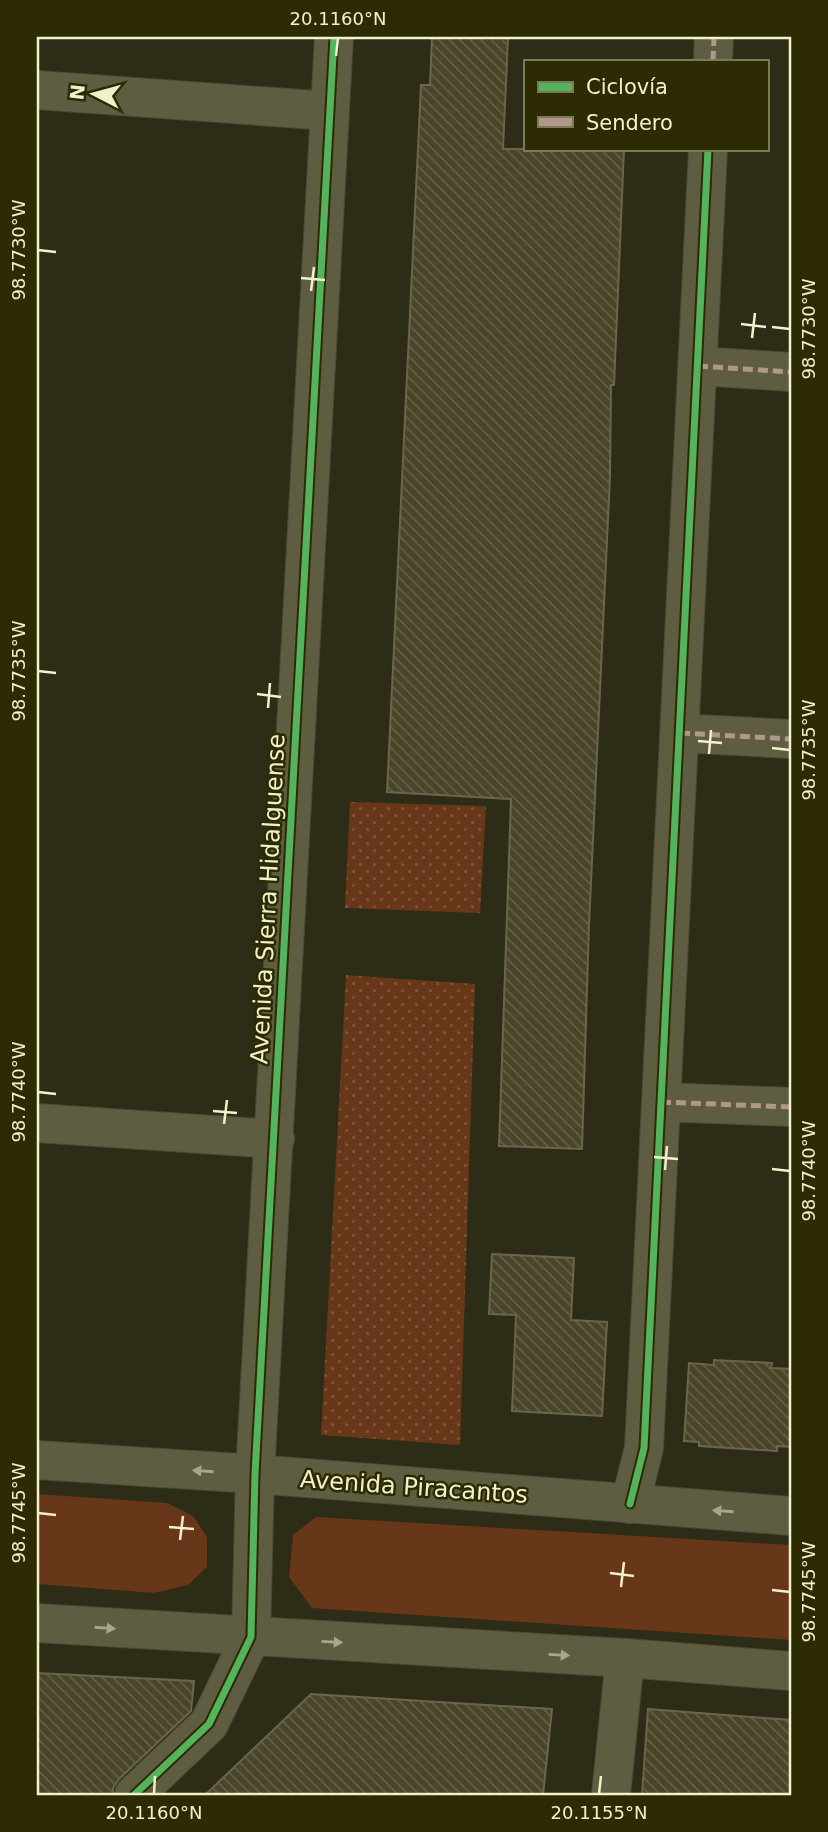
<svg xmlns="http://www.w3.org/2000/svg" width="828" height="1832" viewBox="0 0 828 1832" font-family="'DejaVu Sans',sans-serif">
  <defs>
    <pattern id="grass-dots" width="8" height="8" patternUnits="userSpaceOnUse" patternTransform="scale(1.75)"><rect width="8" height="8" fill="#683618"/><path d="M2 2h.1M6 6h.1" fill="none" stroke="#7e5438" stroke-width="1.8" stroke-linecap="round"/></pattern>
    <pattern id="building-back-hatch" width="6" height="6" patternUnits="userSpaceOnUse" patternTransform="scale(1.75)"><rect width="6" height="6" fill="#4a4429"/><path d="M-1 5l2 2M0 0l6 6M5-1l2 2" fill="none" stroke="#655f47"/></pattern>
  </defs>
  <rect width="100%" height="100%" fill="#2d2c16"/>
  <path fill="url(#grass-dots)" d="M350,802L486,806L480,913L345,908Z
    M346,975L475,984L460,1445L321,1435Z"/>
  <path fill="#683618" d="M37,1494L167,1503L193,1516L207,1537V1567L188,1585L154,1593L37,1584Z
    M316,1517L791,1545V1640L312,1608L289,1577L293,1535Z"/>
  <path fill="url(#building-back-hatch)" stroke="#6b654e" stroke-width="2" d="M432,37H508L503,149H624L614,385H611L610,476L589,925L582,1149L499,1146L511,799L387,792L421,85H430Z
    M492,1254L574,1258L571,1320L607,1322L602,1416L512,1411L516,1315L489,1314Z
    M714,1360L772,1363L771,1368L791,1369V1447L777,1446V1451L699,1446V1442L684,1441L689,1363L714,1365Z
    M37,1673L194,1681L191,1711L119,1779L113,1788V1795H37Z
    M311,1694L552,1709L543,1795H205Z
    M648,1709L791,1720V1795H642Z"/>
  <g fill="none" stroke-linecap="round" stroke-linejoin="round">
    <defs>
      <path id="minor" d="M713,61L714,37
        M37,90L329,111
        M698,366L791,372
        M680,733L791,739
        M661,1102L791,1107
        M37,1123L275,1139
        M630,1504L644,1448L708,149
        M134,1795L209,1724L251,1637L255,1474L334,37
        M611,1795L625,1658"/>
      <path id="tertiary" d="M37,1460L255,1474L791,1516
        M37,1623L625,1658L791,1671"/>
    </defs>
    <use href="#minor" stroke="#4a4936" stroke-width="40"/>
    <use href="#tertiary" stroke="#4a4936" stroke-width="40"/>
    <use href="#minor" stroke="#5e5d42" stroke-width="38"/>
    <use href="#tertiary" stroke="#5e5d42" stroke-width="38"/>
    <path stroke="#b2968c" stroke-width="5" stroke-dasharray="10 5" stroke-linecap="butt" d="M713,61L714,37
      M698,366L791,372
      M680,733L791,739
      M661,1102L791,1107"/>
    <defs>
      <path id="cycleway" d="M630,1504L644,1448L708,149
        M134,1795L209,1724L251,1637L255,1474L334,37"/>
    </defs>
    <use href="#cycleway" stroke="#2c2b03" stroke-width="11"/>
    <use href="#cycleway" stroke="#56b35d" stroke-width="7"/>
  </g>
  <defs><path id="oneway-solid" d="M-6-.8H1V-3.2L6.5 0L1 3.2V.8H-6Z" transform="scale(1.75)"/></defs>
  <g fill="#a8a787">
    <use href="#oneway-solid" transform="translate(203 1471) rotate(-176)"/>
    <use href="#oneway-solid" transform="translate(723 1511) rotate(-176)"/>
    <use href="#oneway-solid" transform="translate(105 1628) rotate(4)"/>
    <use href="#oneway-solid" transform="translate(332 1642) rotate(3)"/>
    <use href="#oneway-solid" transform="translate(559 1655) rotate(3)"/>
  </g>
  <path fill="none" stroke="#f1f1cc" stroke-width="2.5" d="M336,56L338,38M38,250L56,252M301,278L325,280M311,291L314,267M741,324L766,327M772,327L790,329M752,338L755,313M38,671L56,673M257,694L281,697M268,708L270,683M698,741L722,743M772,748L790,750M709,754L711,730M38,1092L56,1094M213,1111L237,1113M224,1124L227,1100M654,1157L678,1159M772,1169L790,1171M665,1170L667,1146M38,1513L56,1515M169,1527L194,1529M180,1540L183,1516M610,1573L634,1576M621,1587L624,1562M772,1590L790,1592M154,1794L155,1776M599,1794L601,1776"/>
  <g text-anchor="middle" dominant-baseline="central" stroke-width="5" stroke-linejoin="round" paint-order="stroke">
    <g font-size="24" fill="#f1f1cc" stroke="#2c2b03">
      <text transform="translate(268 899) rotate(-87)">Avenida Sierra Hidalguense</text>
      <text transform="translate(414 1487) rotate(4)">Avenida Piracantos</text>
    </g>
  </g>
  <rect width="828" height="1832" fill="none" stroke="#2c2b03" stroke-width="77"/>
  <rect x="524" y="60" width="245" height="91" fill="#2c2b03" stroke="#7b7a53" stroke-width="2"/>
  <rect x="538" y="82" width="35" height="10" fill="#56b35d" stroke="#7b7a53" stroke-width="2"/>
  <text x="586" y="94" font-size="21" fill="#f1f1cc">Ciclovía</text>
  <rect x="538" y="117" width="35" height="10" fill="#b2968c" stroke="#7b7a53" stroke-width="2"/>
  <text x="586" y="130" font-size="21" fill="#f1f1cc">Sendero</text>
  <g transform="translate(94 94) rotate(276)" stroke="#2c2b03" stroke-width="5" paint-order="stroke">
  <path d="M0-5L12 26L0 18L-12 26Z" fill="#f1f1cc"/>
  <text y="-10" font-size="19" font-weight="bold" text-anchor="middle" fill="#f1f1cc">N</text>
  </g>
  <rect x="38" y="38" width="752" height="1756" fill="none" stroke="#f1f1cc" stroke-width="2.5"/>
  <g font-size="18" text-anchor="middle" fill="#f1f1cc">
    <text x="338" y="25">20.1160°N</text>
    <text transform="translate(19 250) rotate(-90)" y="6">98.7730°W</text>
    <text transform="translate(809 329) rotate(-90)" y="6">98.7730°W</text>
    <text transform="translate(19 671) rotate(-90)" y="6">98.7735°W</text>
    <text transform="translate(809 750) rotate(-90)" y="6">98.7735°W</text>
    <text transform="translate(19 1092) rotate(-90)" y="6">98.7740°W</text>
    <text transform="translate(809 1171) rotate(-90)" y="6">98.7740°W</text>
    <text transform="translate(19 1513) rotate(-90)" y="6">98.7745°W</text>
    <text transform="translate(809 1592) rotate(-90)" y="6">98.7745°W</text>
    <text x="154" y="1819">20.1160°N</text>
    <text x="599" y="1819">20.1155°N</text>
  </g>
</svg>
